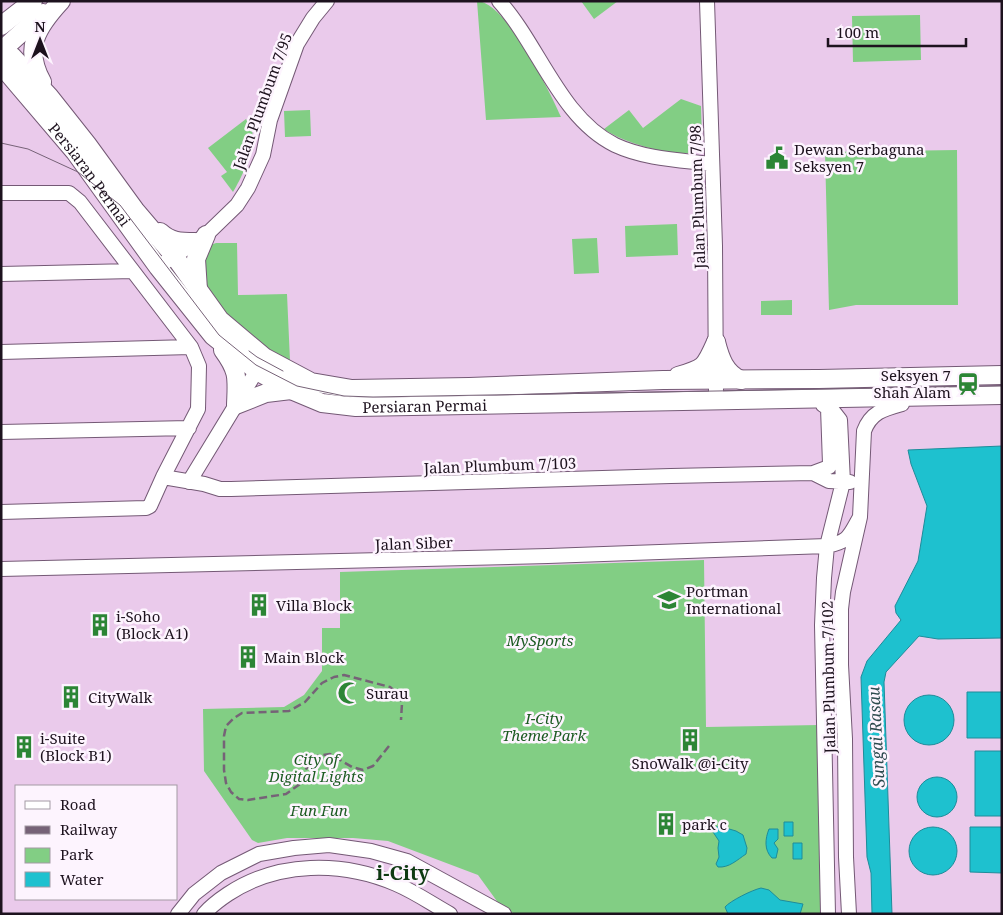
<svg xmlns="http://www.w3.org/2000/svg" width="1003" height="915" viewBox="0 0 1003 915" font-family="'Noto Serif',serif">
  <rect width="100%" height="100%" fill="#eacaeb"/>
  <path fill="#82ce84" d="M477,1C506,1 550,92 561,117L486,120Z
    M581,1H618L594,19Z
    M920,15L921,60L853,62L852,16Z
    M681,99L701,106L702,139L700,148C697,150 695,152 693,152C674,158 619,141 604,129L629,110L643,128Z
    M310,110L311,136L285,137L284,111Z
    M246,119C248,122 251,126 252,130C256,148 242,177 233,192L221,176L227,172L208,148Z
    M957,150L958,305H856L829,310L825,152Z
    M677,224L678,255L626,257L625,226Z
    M597,238L599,273L574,274L572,239Z
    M216,243H237L238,295L287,294L290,361L260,345L216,306L200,278L208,246Z
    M792,300V315H761V301Z
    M704,560L706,727L819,725L821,914H515L505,909L499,904L478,875L388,841L353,838H287L258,843L252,840L204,771L203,709L284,707L304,695L322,671V628H340V572Z"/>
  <path fill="#1ec1cf" stroke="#1e8c9a" d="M1002,446V638L938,639L919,636L886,672L884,682L892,914H872L871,873L867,857L861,677L867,661L901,620L896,613L895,606L918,561L927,506L911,464L908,450Z
    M967,692H1002V738H967Z
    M904 720a25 25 0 1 1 50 0a25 25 0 1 1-50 0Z
    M975,751H1002V816H975Z
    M917 797a20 20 0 1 1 40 0a20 20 0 1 1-40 0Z
    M784,822H793V836H784Z
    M719,826L736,831L743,835L747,848L746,854C737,860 729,868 718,867L716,864L719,857L718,848L719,841L713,832L715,828Z
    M909 851a24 24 0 1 1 48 0a24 24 0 1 1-48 0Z
    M970,827H1002V873L970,872Z
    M769,829H778V839L774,843L778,849L776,858H772C764,850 765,839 769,829Z
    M793,843H802V859H793Z
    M761,888L769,890L780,900L803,904L800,914H728L725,907C730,901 752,890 761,888Z"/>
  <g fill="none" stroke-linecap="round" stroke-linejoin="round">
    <defs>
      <path id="minor" d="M499,1C539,45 560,118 615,145C645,159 680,160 712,164
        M707,1L715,246L716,393
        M1,193H69L80,202L191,347L199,366L198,409L163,477L150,506L146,508L1,512
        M158,267L206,235L237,205L248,188L263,155L270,120L297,44L313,18L327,1
        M1,274L133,271
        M1,352L191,347
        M823,405L833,411L840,420L843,482L827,546L824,578L822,625L828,914
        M1,432L189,428
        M813,473L829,481L850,482
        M163,477L204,484L220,489H231L671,476L813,473L829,467L830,464L828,408
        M189,482L262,362
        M1,569L548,556L827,546C850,541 849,536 860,517
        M178,914L194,894L221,873L259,854L294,848L329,845L371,851L407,861L504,914
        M204,914C211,906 219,900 228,894C278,861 342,861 396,884C415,892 432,904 450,914
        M849,914L846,857L845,739L841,665V609L843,592L860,517L864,431C871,412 884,409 902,404"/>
      <g id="major">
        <path d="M1,26L33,1"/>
        <path d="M1,51L43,13"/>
        <path d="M1,54L12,56L49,96L87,144L135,210L175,257L220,320L264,357L311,382L352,389L469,387L663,380L819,379L1002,375"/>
        <path id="s1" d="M1,65L75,152L158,267L213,336L257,371L291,390L322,403L356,407L1002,395"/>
        <path d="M42,82C23,48 37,27 61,1"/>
        <path d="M160,232C171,242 180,242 195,242"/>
        <path d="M198,290L196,259L206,235"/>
        <path d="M716,342C720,358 725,373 741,380"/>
        <path d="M223,350C239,372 237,378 236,405L266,393L291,390"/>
        <path d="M678,376C705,368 705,367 716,342"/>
      </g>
    </defs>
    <use href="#minor" stroke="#745975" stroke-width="16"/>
    <use href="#major" stroke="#745975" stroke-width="20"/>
    <use href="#minor" stroke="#fff" stroke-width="14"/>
    <use href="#major" stroke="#fff" stroke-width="18"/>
    <path stroke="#766277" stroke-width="1" d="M1,143L28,149L78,172L120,205L219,335L256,365L297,386L344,396L373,397L1002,386
      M249,351L257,357L283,371"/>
    <path stroke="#766277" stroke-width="2.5" stroke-dasharray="8 4" stroke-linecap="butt" d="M389,746L373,766L363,770L352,767L330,754L317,756L306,769L300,784L286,794L248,800L239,799L231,792L226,783L224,770V736L226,726L234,718L242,713L289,711L305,702L322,683L334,677L344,675L390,687L398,694L402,703L401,720"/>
  </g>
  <defs>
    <symbol id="civic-bare" viewBox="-9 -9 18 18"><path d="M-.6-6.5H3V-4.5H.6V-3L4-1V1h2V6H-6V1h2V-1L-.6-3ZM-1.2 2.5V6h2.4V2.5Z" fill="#2c8535" stroke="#fdf4fe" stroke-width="2.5" paint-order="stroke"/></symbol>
    <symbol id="station-bare" viewBox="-9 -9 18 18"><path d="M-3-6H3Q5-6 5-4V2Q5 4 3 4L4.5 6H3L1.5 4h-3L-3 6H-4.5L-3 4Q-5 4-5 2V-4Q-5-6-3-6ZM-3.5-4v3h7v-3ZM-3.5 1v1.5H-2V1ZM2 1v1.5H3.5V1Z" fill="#2c8535" stroke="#fdf4fe" stroke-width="2.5" paint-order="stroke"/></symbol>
    <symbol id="school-bare" viewBox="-9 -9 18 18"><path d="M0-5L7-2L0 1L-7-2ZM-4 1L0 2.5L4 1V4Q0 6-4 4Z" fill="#2c8535" stroke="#fdf4fe" stroke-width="2.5" paint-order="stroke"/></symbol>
    <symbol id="building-bare" viewBox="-9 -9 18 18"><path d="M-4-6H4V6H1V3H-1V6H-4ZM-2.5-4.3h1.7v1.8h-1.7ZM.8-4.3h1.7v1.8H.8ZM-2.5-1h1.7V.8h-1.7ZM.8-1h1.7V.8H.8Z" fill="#2c8535" stroke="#fdf4fe" stroke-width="2.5" paint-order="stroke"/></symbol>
    <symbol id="mosque-bare" viewBox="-9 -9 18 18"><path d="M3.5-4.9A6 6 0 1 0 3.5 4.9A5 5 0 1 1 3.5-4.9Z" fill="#2c8535" stroke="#fdf4fe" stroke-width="2.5" paint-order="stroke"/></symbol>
  </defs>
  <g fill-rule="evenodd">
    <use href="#civic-bare" x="761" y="142" width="32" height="32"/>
    <use href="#station-bare" x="952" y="368" width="32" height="32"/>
    <use href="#school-bare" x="653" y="584" width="32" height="32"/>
    <use href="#building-bare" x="243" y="589" width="32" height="32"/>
    <use href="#building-bare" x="84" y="609" width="32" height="32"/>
    <use href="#building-bare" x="232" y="641" width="32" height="32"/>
    <use href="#mosque-bare" x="333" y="677" width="32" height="32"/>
    <use href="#building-bare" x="55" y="681" width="32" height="32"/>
    <use href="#building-bare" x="674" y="724" width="32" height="32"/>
    <use href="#building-bare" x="8" y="731" width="32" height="32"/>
    <use href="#building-bare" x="650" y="808" width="32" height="32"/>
  </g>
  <g text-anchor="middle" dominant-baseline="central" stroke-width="5" stroke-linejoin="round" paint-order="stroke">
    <g font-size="15" fill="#1d121e" stroke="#fdf4fe">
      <text transform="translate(262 101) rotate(-70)">Jalan Plumbum 7/95</text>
      <text stroke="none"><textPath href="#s1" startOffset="141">Persiaran Permai</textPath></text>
      <text transform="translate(697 197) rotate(-92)">Jalan Plumbum 7/98</text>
      <text stroke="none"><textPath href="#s1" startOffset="576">Persiaran Permai</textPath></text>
      <text transform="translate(500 465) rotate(-2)">Jalan Plumbum 7/103</text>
      <text transform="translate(414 543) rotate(-2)">Jalan Siber</text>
      <text transform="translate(828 677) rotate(-91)">Jalan Plumbum 7/102</text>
    </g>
    <g font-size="15" fill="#1d121e" stroke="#fdf4fe" text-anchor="start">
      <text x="794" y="149">Dewan Serbaguna<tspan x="794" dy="17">Seksyen 7</tspan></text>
      <text x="951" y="375" text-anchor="end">Seksyen 7<tspan x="951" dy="17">Shah Alam</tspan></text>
      <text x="686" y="591">Portman<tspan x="686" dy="17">International</tspan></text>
      <text x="276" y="605">Villa Block</text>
      <text x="116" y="616">i-Soho<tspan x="116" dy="17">(Block A1)</tspan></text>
      <text x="264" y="657">Main Block</text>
      <text x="366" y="693">Surau</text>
      <text x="88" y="697">CityWalk</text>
      <text x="40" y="738">i-Suite<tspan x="40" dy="17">(Block B1)</tspan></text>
      <text x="690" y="763" text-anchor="middle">SnoWalk @i-City</text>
      <text x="682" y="824">park c</text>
    </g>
    <g font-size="15" font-style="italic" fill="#1c5b22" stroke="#fdf4fe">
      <text x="540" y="640">MySports</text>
      <text x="544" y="718">I-City<tspan x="544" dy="17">Theme Park</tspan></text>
      <text x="316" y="759">City of<tspan x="316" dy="17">Digital Lights</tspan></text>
      <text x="319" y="810">Fun Fun</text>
    </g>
    <g font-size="16" font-style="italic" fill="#2c4a4e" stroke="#fdf4fe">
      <text transform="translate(876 737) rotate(-93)">Sungai Rasau</text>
    </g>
    <g font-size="20" font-weight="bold" fill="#0e3912" stroke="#fdf4fe">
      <text x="403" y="872">i-City</text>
    </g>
  </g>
  <rect width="1003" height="915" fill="none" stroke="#1d121e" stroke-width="5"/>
  <rect x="15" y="785" width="162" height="115" fill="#fdf4fe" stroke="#a39aa4"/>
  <rect x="25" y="801" width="25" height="8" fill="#ffffff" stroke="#a39aa4"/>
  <text x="60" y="810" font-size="15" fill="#1d121e">Road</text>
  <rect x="25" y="826" width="25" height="8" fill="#766277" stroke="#a39aa4"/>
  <text x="60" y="835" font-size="15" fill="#1d121e">Railway</text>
  <rect x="25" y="848" width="25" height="15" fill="#82ce84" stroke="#a39aa4"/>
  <text x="60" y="860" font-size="15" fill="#1d121e">Park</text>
  <rect x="25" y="872" width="25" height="15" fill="#1ec1cf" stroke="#a39aa4"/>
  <text x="60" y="885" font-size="15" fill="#1d121e">Water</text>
  <g transform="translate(40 40)" stroke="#fdf4fe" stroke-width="4" paint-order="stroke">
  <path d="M0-4L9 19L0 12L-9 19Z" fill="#1d121e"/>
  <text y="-8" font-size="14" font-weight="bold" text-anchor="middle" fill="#1d121e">N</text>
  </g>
  <path d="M828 38v8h138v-8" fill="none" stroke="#1d121e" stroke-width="2.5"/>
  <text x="836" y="38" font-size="15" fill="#1d121e" stroke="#fdf4fe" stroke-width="4" paint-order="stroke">100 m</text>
</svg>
